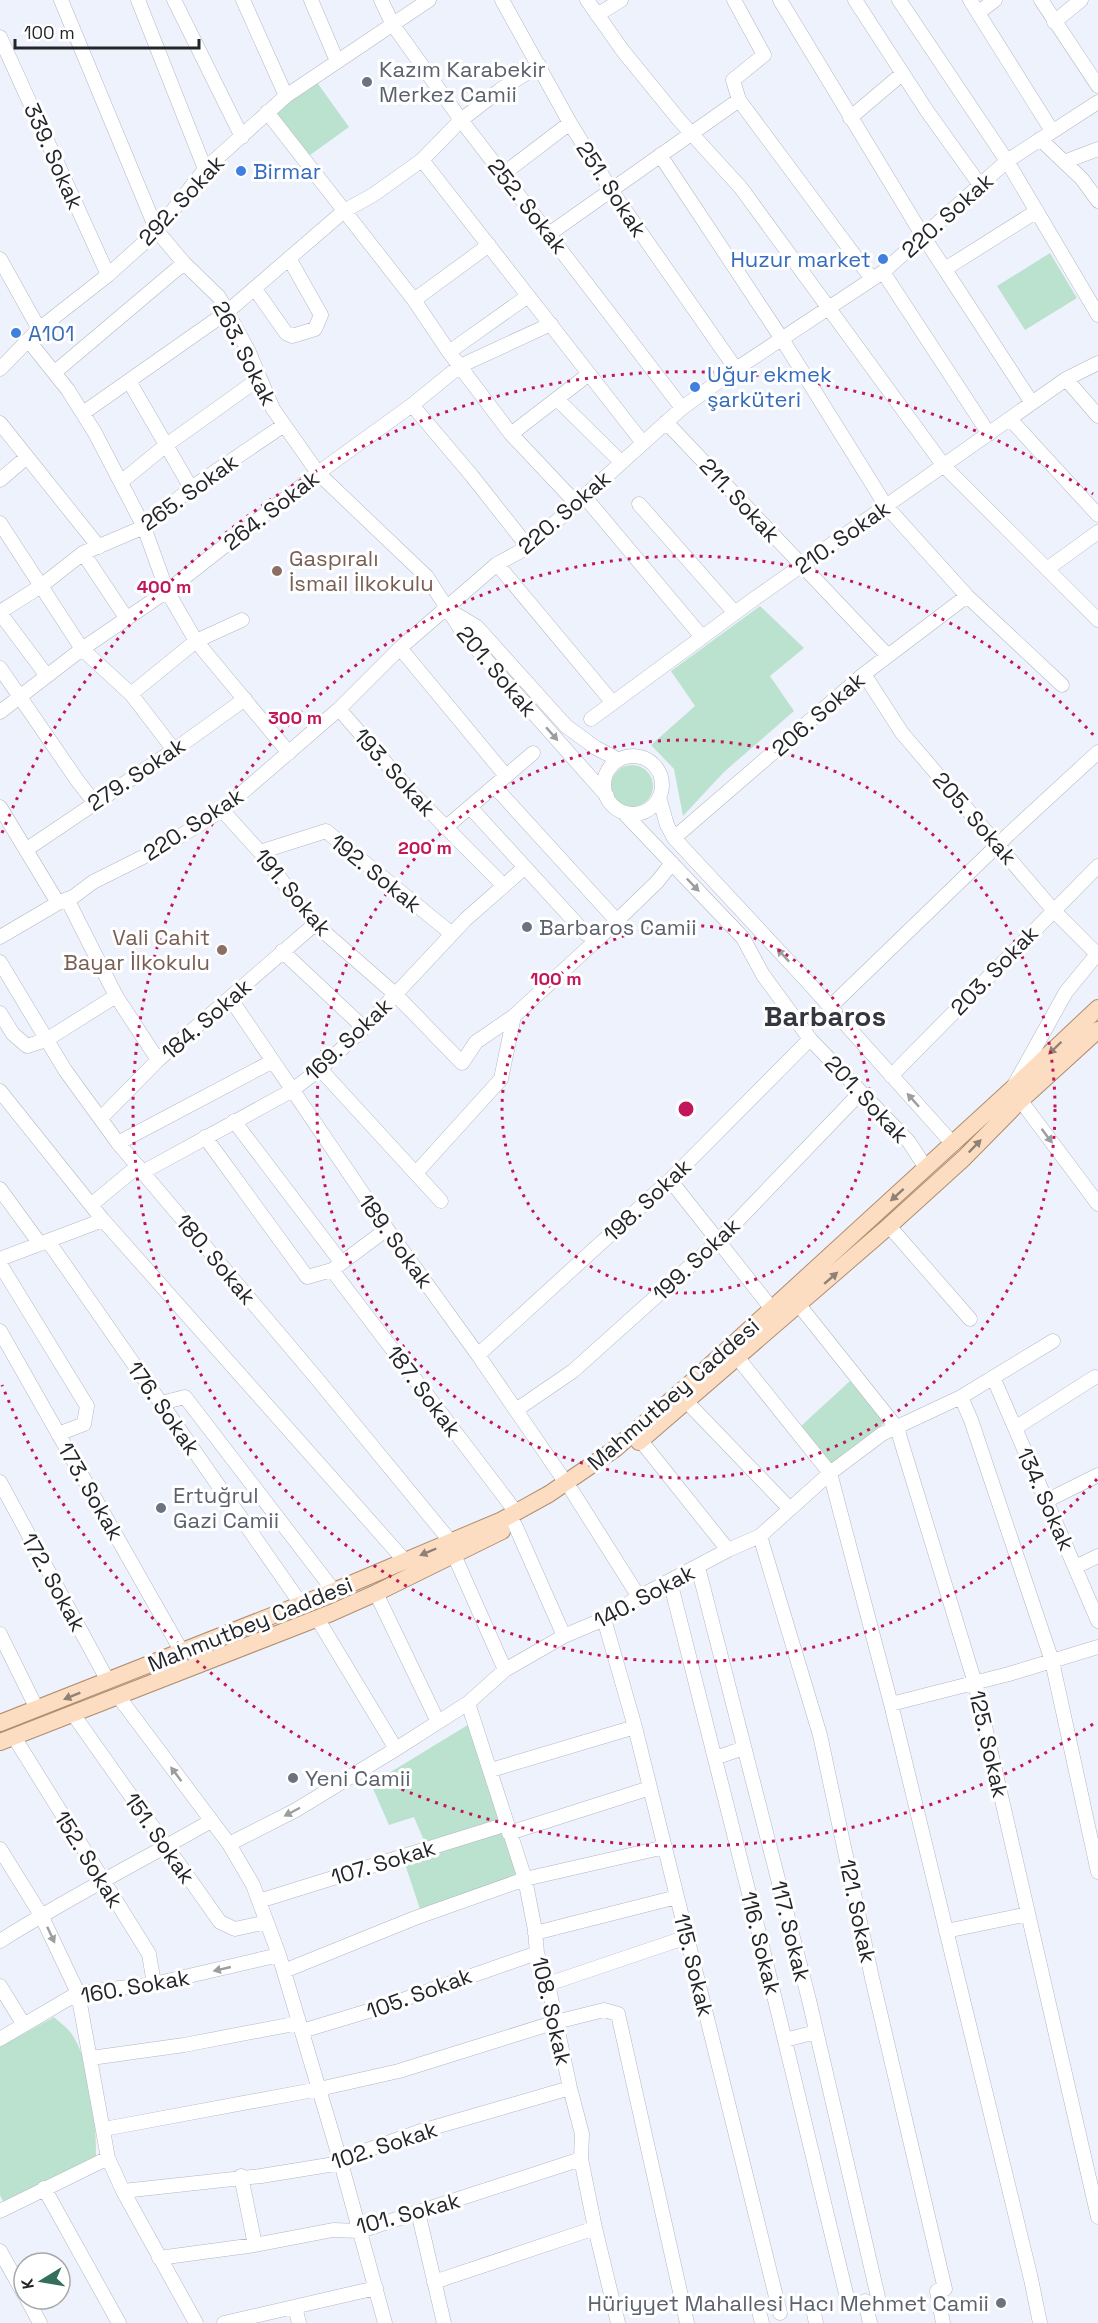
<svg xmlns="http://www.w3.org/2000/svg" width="1098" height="2323" viewBox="0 0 1098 2323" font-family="'Space Grotesk',sans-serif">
  <rect width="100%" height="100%" fill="#eef2fd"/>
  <path fill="#bbe2ce" d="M316,81L349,127L306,158L273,112Z
    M1050,253L1077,298L1025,330L997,286Z
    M760,606L804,648L770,676L794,711L724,772L683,816L674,769L651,745L695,706L671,671Z
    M611 786a21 21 0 1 1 42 0a21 21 0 1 1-42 0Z
    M850,1381L884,1423L833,1466L801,1426Z
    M471,1723L501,1819L425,1843L414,1817L389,1825L371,1784Z
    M502,1829L520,1876L421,1912L404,1861Z
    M54,2017C59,2022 67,2027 71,2033C93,2065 96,2121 96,2159L4,2203L0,2195V2047Z"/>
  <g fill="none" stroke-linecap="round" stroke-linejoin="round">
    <defs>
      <path id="minor" d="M61,0L157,231L184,263L219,297L248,350L273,409L318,473L427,577L465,636L607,796
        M138,0L205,169
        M174,0L242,137
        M243,0L286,96
        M311,0L337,61
        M381,0L393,25L461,120L682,408
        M502,0L570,123L611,190L736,369
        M587,0L623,51L680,121L741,188L944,466L1098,620
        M734,0L764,55L733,80L739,100L872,279
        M780,0L923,236L1032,403
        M855,0L927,111L980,185
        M899,0L1007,161L1098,315
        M970,0L1052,131
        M1041,0L1098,86
        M978,13L995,0
        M597,15L621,0
        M1054,22L1081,0
        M0,37L108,275
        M267,112L414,300L449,352L511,434L576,503
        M850,118L902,74
        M1040,139L1082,179L1098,201
        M660,155L782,339L886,506L967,596L1062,685
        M422,160L643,443
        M1064,162L1098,149
        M503,174L570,123
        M549,234L739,100
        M0,259L39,329
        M945,269L1037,211
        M883,272L989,434
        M255,289L286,333L292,336L315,329L321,315L290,260
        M414,300L489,245
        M28,340L68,390L95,433L144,527L167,591L196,641L289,753
        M449,352L528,296
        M0,369L39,329L108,275L157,231L205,169L286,96L429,0
        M55,372L184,263
        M1066,379L1098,416
        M129,381L191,488
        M557,399L621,462
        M412,405L472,476L528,547
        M83,413L227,312L344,211L373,195L422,160L461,120L500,90L539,65
        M1010,419L1098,515
        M666,422L888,656
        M0,423L99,547
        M511,434L589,374
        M0,480L27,457
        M121,482L165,446L260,378
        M584,496L702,637
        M639,504L735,613
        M0,523L82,649L131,694L174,750
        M83,553L127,619
        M497,564L613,703
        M1047,569L1098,532
        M0,612L41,586L83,553L144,527L191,488L284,425
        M452,612L477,627L566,726L596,748L619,760
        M0,613L47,676
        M400,648L506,776
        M0,668L77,780L94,802
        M864,674L902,733L1054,911L1097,954
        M131,694L196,641L242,620
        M339,709L410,791L503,885
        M0,712L82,649L167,591L318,473L412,405L460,366L551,324
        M591,719L754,599L1066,379L1098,363
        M604 785a29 29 0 1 1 58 0a29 29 0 1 1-58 0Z
        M495,787L617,921
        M659,797L667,825L674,838L806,980L953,1144
        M0,807L58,903
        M470,807L586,934L600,937L657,882L672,863
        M222,810L260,852L315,924L395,994L462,1063L476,1042L514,1016
        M623,812L743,938L763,975L810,1039L909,1142L926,1168
        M445,828L533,753
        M674,838L864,674L967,596
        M27,849L174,750L245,699
        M260,852L326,831L452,934
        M67,899L116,996L158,1060
        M0,937L58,903L73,897L93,882L163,847L222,810L339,709L400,648L497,564L528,547L682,408L736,369L883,272L1007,161L1098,102
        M282,951L364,1028
        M1098,953L1066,992L1012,1089L1098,1204
        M0,962L65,1070L118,1143L318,1380L451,1542
        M230,998L387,1229L478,1355L566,1483
        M830,1007L1009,834L1098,752
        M0,1013L13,1034L27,1046L46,1040L116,996
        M320,1069L441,1201
        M891,1076L1098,866
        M0,1091L103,1220L405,1561
        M101,1118L158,1060L315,924
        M234,1121L341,1262
        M205,1137L307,1277L332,1270L387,1229
        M118,1143L273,1061
        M143,1172L291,1091L320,1069L364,1028L466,919L524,868
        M416,1173L501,1079L514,1016L600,937
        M670,1180L772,1309
        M0,1189L40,1244
        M91,1205L138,1166
        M889,1226L970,1319
        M48,1241L301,1604
        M0,1259L103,1220
        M0,1264L87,1406L84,1424L58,1434
        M332,1270L516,1512
        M799,1305L897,1428L975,1683L1098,2217
        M0,1331L182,1652
        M478,1355L670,1180L810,1039
        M737,1357L830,1473L891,1704L1031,2279L1040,2323
        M993,1377L1098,1621
        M961,1397L971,1420L1052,1661L1098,1872
        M687,1402L790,1509
        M161,1403L185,1397L334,1591
        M516,1410L573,1371L718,1241L861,1092
        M1015,1428L1095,1377
        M641,1441L728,1550
        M0,1482L108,1681
        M572,1491L639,1597
        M1046,1501L1098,1475
        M515,1525L564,1636
        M760,1536L820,1735L872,1978L945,2289
        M454,1555L505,1670
        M698,1567L809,2000L878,2297
        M1075,1567L1098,1556
        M670,1581L757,1925L849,2306
        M376,1593L438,1722
        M317,1618L396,1749
        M604,1619L635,1727L780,2313
        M0,1634L37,1709
        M118,1696L229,1844L253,1885L279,1955L341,2163L385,2323
        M468,1703L525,1879L535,1930L537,1953L548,1984L570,2088L582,2134L581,2159L595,2228L618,2323
        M891,1704L1009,1674L1098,1647
        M73,1714L220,1922L235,1929L267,1922
        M14,1737L149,1954L154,1984
        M715,1758L744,1748
        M491,1770L635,1727
        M509,1833L650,1788
        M229,1844L296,1810L396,1749L468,1703L505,1670L564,1636L604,1619L639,1597L728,1550L760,1536L830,1473L882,1434L961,1397L1053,1341
        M0,1849L41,1915L78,1993L108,2158L123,2191L196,2323
        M259,1901L507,1824
        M946,1931L1028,1914
        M535,1933L677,1897
        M0,1941C68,1898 141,1861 211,1821
        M284,1971L415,1918L525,1879L665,1847
        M548,1984L687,1937
        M0,1986L24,2025
        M302,2031L385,2006L537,1953
        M0,2039L78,1993L154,1984L279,1955
        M785,2040L816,2032
        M91,2058L184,2045L299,2023
        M104,2129L319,2089L399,2071L556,2022L604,2010L618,2014L687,2323
        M241,2176L255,2245
        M44,2188L119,2323
        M123,2191L261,2176L341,2163L367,2150L418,2132L570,2088
        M0,2211L108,2158
        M418,2212L444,2323
        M0,2251L24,2294
        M159,2258L255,2245L333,2230L360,2231L581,2159
        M434,2282L595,2228
        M937,2291L943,2323
        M27,2299L40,2323
        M865,2301L870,2323
        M295,2307L299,2323
        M813,2309L816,2323
        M760,2315L762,2323
        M224,2323L376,2288"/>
      <path id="major" d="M639,1442L889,1226L964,1158L1020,1101L1098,1030
        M0,1723L322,1596L502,1520L549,1494L615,1449L694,1380L1012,1089L1098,1008
        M0,1742L331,1613L376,1593L502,1531"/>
    </defs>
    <use href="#minor" stroke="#b3b7c2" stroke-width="15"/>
    <use href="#major" stroke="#b08e70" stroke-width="18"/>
    <use href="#minor" stroke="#fff" stroke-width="14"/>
    <use href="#major" stroke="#fdddc1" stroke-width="16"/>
  </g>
  <defs><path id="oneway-solid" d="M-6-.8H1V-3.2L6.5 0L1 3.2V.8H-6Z" transform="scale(1.5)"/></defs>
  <g fill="#9c9d9f">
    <use href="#oneway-solid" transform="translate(552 734) rotate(49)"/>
    <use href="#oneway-solid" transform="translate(693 885) rotate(46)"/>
    <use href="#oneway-solid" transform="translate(783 955) rotate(-133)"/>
    <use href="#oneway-solid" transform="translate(913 1100) rotate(-132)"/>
    <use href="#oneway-solid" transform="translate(1047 1136) rotate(53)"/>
    <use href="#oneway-solid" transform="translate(176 1774) rotate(-127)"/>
    <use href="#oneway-solid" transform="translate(292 1812) rotate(152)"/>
    <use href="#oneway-solid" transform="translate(51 1935) rotate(65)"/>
    <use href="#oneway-solid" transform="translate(222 1969) rotate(167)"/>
  </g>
  <g fill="#908175">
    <use href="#oneway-solid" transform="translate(1055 1048) rotate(136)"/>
    <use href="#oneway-solid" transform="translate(975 1146) rotate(-46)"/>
    <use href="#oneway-solid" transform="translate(897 1195) rotate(138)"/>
    <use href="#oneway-solid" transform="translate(831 1278) rotate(-41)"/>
    <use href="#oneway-solid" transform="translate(428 1552) rotate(157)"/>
    <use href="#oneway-solid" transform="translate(72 1696) rotate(158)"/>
  </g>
  <g fill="none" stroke="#c2185b" stroke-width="3" stroke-dasharray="3 6">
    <circle cx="686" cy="1109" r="184"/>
    <circle cx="686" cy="1109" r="369"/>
    <path d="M1097 1479A553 553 0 1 1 1097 739"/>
    <path d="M1093 1724A738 738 0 0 1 2 1385M2 833A738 738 0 0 1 1093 494"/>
  </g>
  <g fill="#6b7280" stroke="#fff" stroke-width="2">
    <circle cx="367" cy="82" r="6"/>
    <circle cx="527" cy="927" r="6"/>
    <circle cx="161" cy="1508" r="6"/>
    <circle cx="293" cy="1778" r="6"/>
    <circle cx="1001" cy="2303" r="6"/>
  </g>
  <g fill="#3f7fe0" stroke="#fff" stroke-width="2">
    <circle cx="241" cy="171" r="6"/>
    <circle cx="883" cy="259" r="6"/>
    <circle cx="16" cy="333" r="6"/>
    <circle cx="695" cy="387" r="6"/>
  </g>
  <g fill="#8d6e63" stroke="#fff" stroke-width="2">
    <circle cx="277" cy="571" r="6"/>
    <circle cx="222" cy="950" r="6"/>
  </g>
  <g text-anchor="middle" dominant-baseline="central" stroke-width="6" stroke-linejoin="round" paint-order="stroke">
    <g font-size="22" fill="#5b616d" stroke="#fff" text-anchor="start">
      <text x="379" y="69">Kazım Karabekir<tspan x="379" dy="25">Merkez Camii</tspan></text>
      <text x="539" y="927">Barbaros Camii</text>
      <text x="173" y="1495">Ertuğrul<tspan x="173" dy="25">Gazi Camii</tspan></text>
      <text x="305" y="1778">Yeni Camii</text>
      <text x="989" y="2303" text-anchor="end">Hüriyyet Mahallesi Hacı Mehmet Camii</text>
    </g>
    <g font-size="22" fill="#232529" stroke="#fff">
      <text transform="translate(54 156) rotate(66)">339. Sokak</text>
      <text transform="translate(612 189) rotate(57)">251. Sokak</text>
      <text transform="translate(181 200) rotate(-47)">292. Sokak</text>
      <text transform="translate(528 206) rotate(52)">252. Sokak</text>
      <text transform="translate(947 215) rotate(-42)">220. Sokak</text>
      <text transform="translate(245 353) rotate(63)">263. Sokak</text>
      <text transform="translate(189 492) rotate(-36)">265. Sokak</text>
      <text transform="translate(740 500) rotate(47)">211. Sokak</text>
      <text transform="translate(271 510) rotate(-38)">264. Sokak</text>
      <text transform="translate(564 512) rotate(-41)">220. Sokak</text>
      <text transform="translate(842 537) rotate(-35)">210. Sokak</text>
      <text transform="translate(497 671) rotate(50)">201. Sokak</text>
      <text transform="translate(818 714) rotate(-41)">206. Sokak</text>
      <text transform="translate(395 772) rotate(48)">193. Sokak</text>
      <text transform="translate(136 774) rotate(-34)">279. Sokak</text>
      <text transform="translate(975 818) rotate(49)">205. Sokak</text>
      <text transform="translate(193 824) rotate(-33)">220. Sokak</text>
      <text transform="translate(376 873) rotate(39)">192. Sokak</text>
      <text transform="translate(293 892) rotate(50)">191. Sokak</text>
      <text transform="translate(994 970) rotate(-46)">203. Sokak</text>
      <text transform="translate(206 1019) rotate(-41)">184. Sokak</text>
      <text transform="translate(348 1039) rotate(-43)">169. Sokak</text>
      <text transform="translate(867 1099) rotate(47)">201. Sokak</text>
      <text transform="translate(647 1200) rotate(-43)">198. Sokak</text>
      <text transform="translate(396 1241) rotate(54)">189. Sokak</text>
      <text transform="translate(216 1259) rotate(50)">180. Sokak</text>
      <text transform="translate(696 1259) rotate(-43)">199. Sokak</text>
      <text transform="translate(424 1391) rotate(53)">187. Sokak</text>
      <text transform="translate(673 1394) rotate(-41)">Mahmutbey Caddesi</text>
      <text transform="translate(164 1408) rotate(55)">176. Sokak</text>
      <text transform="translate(91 1491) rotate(60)">173. Sokak</text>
      <text transform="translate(1046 1499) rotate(66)">134. Sokak</text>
      <text transform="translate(54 1582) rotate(61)">172. Sokak</text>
      <text transform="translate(644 1596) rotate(-28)">140. Sokak</text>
      <text transform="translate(250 1624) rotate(-22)">Mahmutbey Caddesi</text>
      <text transform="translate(989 1744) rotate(77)">125. Sokak</text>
      <text transform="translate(160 1838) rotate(55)">151. Sokak</text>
      <text transform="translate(89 1859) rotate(58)">152. Sokak</text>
      <text transform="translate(383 1862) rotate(-17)">107. Sokak</text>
      <text transform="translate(858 1911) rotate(78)">121. Sokak</text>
      <text transform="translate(791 1931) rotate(76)">117. Sokak</text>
      <text transform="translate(761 1943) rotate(76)">116. Sokak</text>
      <text transform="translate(694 1965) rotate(76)">115. Sokak</text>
      <text transform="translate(135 1986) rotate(-10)">160. Sokak</text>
      <text transform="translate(419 1993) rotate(-20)">105. Sokak</text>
      <text transform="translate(552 2011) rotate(77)">108. Sokak</text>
      <text transform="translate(384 2145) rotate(-18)">102. Sokak</text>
      <text transform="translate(408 2213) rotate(-15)">101. Sokak</text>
    </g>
    <g font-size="22" fill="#366cbe" stroke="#fff" text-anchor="start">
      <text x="253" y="171">Birmar</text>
      <text x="871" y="259" text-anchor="end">Huzur market</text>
      <text x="28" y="333">A101</text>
      <text x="707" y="374">Uğur ekmek<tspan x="707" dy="25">şarküteri</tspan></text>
    </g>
    <g font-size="22" fill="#785e54" stroke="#fff" text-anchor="start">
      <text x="289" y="558">Gaspıralı<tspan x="289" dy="25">İsmail İlkokulu</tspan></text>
      <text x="210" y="937" text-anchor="end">Vali Cahit<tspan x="210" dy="25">Bayar İlkokulu</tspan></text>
    </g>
    <g font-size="28" font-weight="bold" fill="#343740" stroke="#fff">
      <text x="825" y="1016">Barbaros</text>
    </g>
  </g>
  <circle cx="686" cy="1109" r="9" fill="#c2185b" stroke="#fff" stroke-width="3"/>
  <g font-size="18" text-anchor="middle" font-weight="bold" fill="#c2185b" stroke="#fff" stroke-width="6" stroke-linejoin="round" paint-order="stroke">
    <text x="164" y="593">400 m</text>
    <text x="295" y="724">300 m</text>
    <text x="425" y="854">200 m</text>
    <text x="556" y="985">100 m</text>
  </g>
  <g transform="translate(42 2281) rotate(259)"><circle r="28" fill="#ffffff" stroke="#a7a8a9" stroke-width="1.5"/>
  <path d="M0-4.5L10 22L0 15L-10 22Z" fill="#336f5b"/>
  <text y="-9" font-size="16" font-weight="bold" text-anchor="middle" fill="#232529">K</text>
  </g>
  <path d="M15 39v9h184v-9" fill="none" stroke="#232529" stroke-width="3"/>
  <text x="24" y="39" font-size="18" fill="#232529" stroke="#ffffff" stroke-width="4.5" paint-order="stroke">100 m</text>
</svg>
